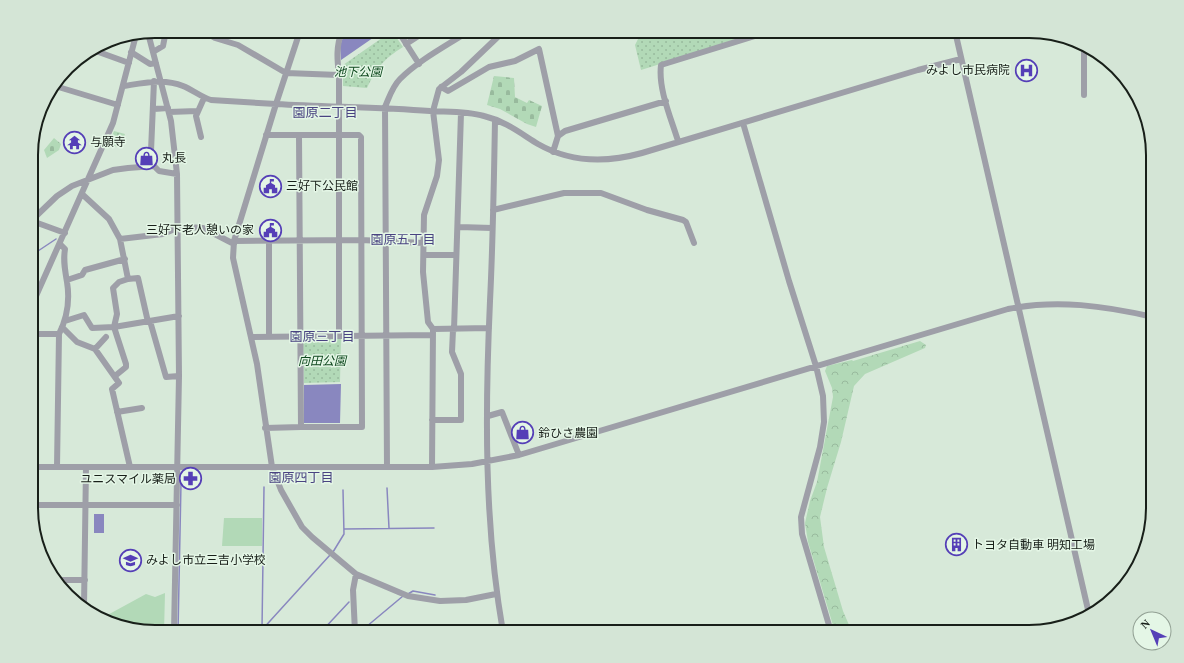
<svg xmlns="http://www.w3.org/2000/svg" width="1184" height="663" viewBox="0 0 1184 663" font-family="'Times New Roman','Noto Sans JP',serif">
  <defs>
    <pattern id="forest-crowns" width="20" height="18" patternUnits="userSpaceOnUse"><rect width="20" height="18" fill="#b2d9b7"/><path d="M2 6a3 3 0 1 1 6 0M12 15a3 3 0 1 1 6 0" fill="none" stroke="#98ba9d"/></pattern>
    <pattern id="cemetery-stones" width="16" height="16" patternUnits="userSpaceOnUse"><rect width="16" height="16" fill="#b2d9b7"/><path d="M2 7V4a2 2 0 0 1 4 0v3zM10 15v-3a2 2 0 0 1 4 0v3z" fill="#98ba9d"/></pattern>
    <pattern id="park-dots" width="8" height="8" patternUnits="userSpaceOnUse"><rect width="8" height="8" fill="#b2d9b7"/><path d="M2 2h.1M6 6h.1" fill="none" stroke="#98ba9d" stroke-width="1.8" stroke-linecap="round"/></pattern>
  </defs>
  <rect width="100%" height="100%" fill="#d7e9d9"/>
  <path fill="url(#forest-crowns)" d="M920,341L926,345L925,348L865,374L854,386L841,442L827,488L820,517L824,547L843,611L852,632H835L808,542L805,523L810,501L817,482L833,397L832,388L825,371L827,366L852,360L853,361Z"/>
  <path fill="url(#cemetery-stones)" d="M494,76L514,78L515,97L527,103L529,100L542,106L536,127L527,124L500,109L487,105Z
    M54,138L61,144L59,150L47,158L44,150Z"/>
  <path fill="url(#park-dots)" d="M392,31L403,47C384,59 377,67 367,88L343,86V65Z
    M642,31H766L641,70L635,45Z
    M114,131L125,134L120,148L109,144Z
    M303,339H341L340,382L304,383Z"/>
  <path fill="#b2d9b7" d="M224,518H262V546H222Z
    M165,593L164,632H155L102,618L146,594L155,597Z"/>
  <path fill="#8987bf" d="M345,31H383L341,60L340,46Z
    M341,384L340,423H304V385Z
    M94,514H104V533H94Z"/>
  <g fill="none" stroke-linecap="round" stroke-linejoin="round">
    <path stroke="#8987bf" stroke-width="1.5" d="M32,255L56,239
      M387,488L389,528
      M344,529L434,528
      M333,552L344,534L343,490
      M408,594L413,591L435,595
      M262,629L264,487
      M178,632L181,483
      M260,632L330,555
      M321,632L349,602
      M360,632L403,596"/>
    <path stroke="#9e9fa8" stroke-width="6" d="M203,31L215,38L238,45L286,73L339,75
      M398,31L419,64
      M955,31L1089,614
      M148,33L171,121L177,174L179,376L174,632
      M406,44L426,31
      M93,50L129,63
      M131,52L150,64L156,63
      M153,52L163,46L166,31
      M55,86L118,105
      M124,86C143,83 164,78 183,86C193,90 201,97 211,100L276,104L300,31
      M441,87L448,91L489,67L515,61L539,49L558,136L565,131L666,101
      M1084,95V46
      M154,109L168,108
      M169,112L197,111
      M495,120C494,180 493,241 490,301C485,411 484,523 503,632
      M743,123L789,281L816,366L823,396L824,422L820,447L801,517L802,534L831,632
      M266,135H359L361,137L362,427H301
      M201,137L196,116L204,98
      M678,141C671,118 658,89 661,65L771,31
      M553,152L558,136
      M154,166L159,171L177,174
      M82,194L109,219L120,239L128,279L138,278L148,322
      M493,210L564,193H601L647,210L683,220L686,222L694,243
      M32,220L57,196L72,186L113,170L128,168L154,166L151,151L154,81
      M32,221L65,233
      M459,227L492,228
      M120,239L163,234L177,228L188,227L203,228L234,244
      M234,241L361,240L424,243
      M269,242V336
      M424,255H456
      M67,280L82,275L85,270L125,259
      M32,305L113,123L136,35
      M65,321L84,315L92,328L114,327L179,316
      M150,321L166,377L179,376
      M62,327L77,342L95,349L119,383L112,389L130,467
      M433,329L489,328
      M454,330L461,113
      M32,334H59
      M339,336V75C337,59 336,46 342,31
      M251,337L432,335
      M95,349L106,337
      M115,376L126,367V364L114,327L117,314L113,288L119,282L128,279
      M117,412L142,408
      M488,416L502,412L519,455
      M432,420H461V374L452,352L453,330
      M265,428L301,427L299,136
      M32,467H432L472,464L519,455L1008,309C1057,299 1105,306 1153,317
      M57,467L59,334C67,318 70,300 67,282C65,270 63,261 65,249L60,244
      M387,467L385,107C389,98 392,87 400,79C419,60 446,46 469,31
      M432,467L433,329L428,322L423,272L424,215L437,176L439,160L433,111L439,89L461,72L504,31
      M32,505H177
      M55,580H85
      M496,594L466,600L440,601L408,596L356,574L312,537L302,527L281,490L272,467L257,364L233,258L234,241L276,104C328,107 379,107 430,111C448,112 467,111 484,116C505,121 520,133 538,144C571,163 606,163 642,153L918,70L961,59
      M84,607L86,467
      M355,632L353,590L356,574"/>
  </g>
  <defs>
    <symbol id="hospital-ring" viewBox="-11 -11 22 22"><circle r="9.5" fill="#e4f6e6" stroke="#553fb7" stroke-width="1.5"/><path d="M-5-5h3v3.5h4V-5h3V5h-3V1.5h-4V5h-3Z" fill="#553fb7"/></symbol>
    <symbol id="temple-ring" viewBox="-11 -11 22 22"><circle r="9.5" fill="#e4f6e6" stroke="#553fb7" stroke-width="1.5"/><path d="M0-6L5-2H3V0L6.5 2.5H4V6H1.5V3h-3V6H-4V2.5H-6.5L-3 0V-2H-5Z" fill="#553fb7"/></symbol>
    <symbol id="shop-ring" viewBox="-11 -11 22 22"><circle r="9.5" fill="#e4f6e6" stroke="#553fb7" stroke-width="1.5"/><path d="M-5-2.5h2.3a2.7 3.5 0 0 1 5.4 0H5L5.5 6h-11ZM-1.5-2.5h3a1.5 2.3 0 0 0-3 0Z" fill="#553fb7"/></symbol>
    <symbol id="civic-ring" viewBox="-11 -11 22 22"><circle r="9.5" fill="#e4f6e6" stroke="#553fb7" stroke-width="1.5"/><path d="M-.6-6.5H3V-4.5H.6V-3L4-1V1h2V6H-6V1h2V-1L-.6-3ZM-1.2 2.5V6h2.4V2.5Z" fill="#553fb7"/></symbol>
    <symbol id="pharmacy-ring" viewBox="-11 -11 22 22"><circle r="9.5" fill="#e4f6e6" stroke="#553fb7" stroke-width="1.5"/><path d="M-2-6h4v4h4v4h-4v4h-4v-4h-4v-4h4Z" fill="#553fb7"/></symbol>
    <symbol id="building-ring" viewBox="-11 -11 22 22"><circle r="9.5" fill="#e4f6e6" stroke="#553fb7" stroke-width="1.5"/><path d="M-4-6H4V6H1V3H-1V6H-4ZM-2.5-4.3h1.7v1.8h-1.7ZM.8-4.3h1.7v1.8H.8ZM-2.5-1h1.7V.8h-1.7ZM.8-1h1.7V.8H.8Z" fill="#553fb7"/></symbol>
    <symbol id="school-ring" viewBox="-11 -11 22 22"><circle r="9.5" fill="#e4f6e6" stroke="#553fb7" stroke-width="1.5"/><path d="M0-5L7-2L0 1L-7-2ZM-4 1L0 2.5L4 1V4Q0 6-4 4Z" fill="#553fb7"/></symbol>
  </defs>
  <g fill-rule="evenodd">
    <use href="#hospital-ring" x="1014" y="58" width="25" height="25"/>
    <use href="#temple-ring" x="62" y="130" width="25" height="25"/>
    <use href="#shop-ring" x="134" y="146" width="25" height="25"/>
    <use href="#civic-ring" x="258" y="174" width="25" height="25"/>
    <use href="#civic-ring" x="258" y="218" width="25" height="25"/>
    <use href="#shop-ring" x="510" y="420" width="25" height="25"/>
    <use href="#pharmacy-ring" x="178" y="466" width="25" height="25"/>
    <use href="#building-ring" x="944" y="532" width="25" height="25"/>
    <use href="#school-ring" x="118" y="548" width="25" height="25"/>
  </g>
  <g text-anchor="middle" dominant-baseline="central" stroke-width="3" stroke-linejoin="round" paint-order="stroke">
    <g font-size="12" fill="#181f19" stroke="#e4f6e6" text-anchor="start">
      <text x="1010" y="70" text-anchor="end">みよし市民病院</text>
      <text x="90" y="142">与願寺</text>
      <text x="162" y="158">丸長</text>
      <text x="286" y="186">三好下公民館</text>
      <text x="254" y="230" text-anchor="end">三好下老人憩いの家</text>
      <text x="538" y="433">鈴ひさ農園</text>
      <text x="176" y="479" text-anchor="end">ユニスマイル薬局</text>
      <text x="972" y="545">トヨタ自動車 明知工場</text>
      <text x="146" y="560">みよし市立三吉小学校</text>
    </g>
    <g font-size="12" font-style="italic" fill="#0d471d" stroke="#e4f6e6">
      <text x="358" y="72">池下公園</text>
      <text x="322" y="361">向田公園</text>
    </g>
    <g font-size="13" fill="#494381" stroke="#e4f6e6">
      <text x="325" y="112">園原二丁目</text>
      <text x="403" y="239">園原五丁目</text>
      <text x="322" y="336">園原三丁目</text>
      <text x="301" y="477">園原四丁目</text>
    </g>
  </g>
  <path d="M0 0H1184V663H0ZM155 38H1029A117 117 0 0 1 1146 155V508A117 117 0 0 1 1029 625H155A117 117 0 0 1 38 508V155A117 117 0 0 1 155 38Z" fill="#d4e5d6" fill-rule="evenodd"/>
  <path fill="none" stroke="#181f19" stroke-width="2" d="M155 38H1029A117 117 0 0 1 1146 155V508A117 117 0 0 1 1029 625H155A117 117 0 0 1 38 508V155A117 117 0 0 1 155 38Z"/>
  <g transform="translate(1152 631) rotate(316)"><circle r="19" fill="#e4f6e6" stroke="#92a094"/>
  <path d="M0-3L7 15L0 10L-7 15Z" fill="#553fb7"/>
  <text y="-6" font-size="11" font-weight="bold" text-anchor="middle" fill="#181f19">N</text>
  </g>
</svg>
